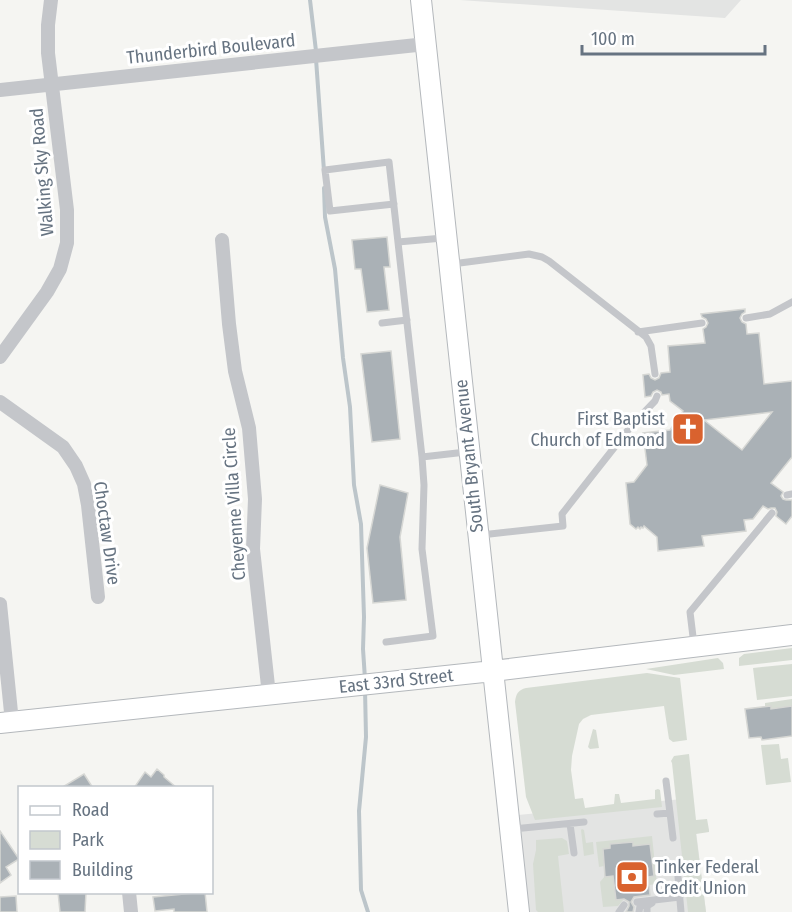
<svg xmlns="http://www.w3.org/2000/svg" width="792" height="912" viewBox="0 0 792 912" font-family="'Fira Sans Condensed',sans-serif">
  <rect width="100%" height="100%" fill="#f5f5f2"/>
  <path fill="#e3e4e3" d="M460,0H741L725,18Z
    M692,798L706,912H519L508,816Z"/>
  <path fill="#d6dcd3" d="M792,648V660L739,666V658L744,654Z
    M718,658L723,663L724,669L674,675L646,669Z
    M792,664V696L757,700L753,668Z
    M647,673L680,678L687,740L673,742L669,739L664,706L591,715L583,719L579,724L572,756L571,770L575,799L583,798L585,808L614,804L615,794H619L621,803L655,799V790L658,789L660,790L662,807L535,820L526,797L515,702C516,694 518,690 526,688Z
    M792,699V706L771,709V706H765V703Z
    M593,729L596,730L599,748L590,749L588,747Z
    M779,744L781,759L788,758L791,782L766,785L761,745Z
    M689,754L696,820L707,819L709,830V832L696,834L706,912H688L672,763L671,761L674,756Z
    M582,829L584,830L586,843L593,842L594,854L584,856L581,830Z
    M652,836L657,884L649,885L648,877L654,876L650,844L633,846V842L610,844C610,853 603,858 604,866L599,867L596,842Z
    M562,838L567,841L569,854L558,856L564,912H538L536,910L533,864L536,850V840Z
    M605,876H613L616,900L624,899L618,906L603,907L600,882Z"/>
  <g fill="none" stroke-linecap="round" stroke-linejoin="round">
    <path stroke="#bcc5ca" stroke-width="4" d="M310,0L316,51
      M316,59L324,171
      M324,188L325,217L335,269L343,358L350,407L354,485L361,524L364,617L363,649L365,679
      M365,689L366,737L359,811L361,890L368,912"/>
  </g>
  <path fill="#aab1b6" stroke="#d6d7d4" stroke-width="1.5" fill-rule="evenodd" d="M387,237L390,267H384L389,310L367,312L361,269H355L352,240Z
    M745,309V312L742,314L740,318L742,322L746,324L747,334L759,333L764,384L792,381V457L771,483L783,492L781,496L783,499L786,500H792V516L786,524L776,516L777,512L775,508H771L768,509L763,506L753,519L744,520L746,531L702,536L704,546L658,551L657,537L644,526L643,528L641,527L640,529L638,527L636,529L630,524L626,483L634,482L647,465L643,433L670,430L683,411L670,401L669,394L662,395L661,392L657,390L653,392L651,396L645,397L643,375L649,374L651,378L655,380L659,378L661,373L670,372L668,346L705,343L703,329L706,327L708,323L706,319L702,317L701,314ZM772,412L742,450L704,420Z
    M391,351L400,439L372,442L361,354Z
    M380,485L408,493L400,537L406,600L373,603L367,548Z
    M771,706V709L792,706V736L762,740L761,737L749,738L745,709Z
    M157,769L164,775V777L177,788H134L145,772L151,777Z
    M84,774L93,788H61Z
    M0,831L19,859L6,867L11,875L0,883Z
    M633,842V846L650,844L654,876L648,877L650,895L634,897L631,902L634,907L633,912H626L629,906V902L624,899L616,900L613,876L605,877L603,849L610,848V844Z
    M58,892H86L85,912H60Z
    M205,892L207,912H174V909L155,911L153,897Z
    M16,896L17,912H0V897Z"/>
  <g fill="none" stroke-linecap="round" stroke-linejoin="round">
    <defs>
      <path id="secondary" d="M421,0L519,912
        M0,723L493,671L792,635"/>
    </defs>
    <use href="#secondary" stroke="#b4b8bc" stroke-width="22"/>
    <path stroke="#c4c6ca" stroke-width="7" d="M394,204L330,211L325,170L389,162L422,457
      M398,242L443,238
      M452,264L529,254L542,257L549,261L646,337L651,346L655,374
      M746,318L770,314L792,302
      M382,323L407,320
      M638,332L702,323
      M787,495L792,494
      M481,535L563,526L562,514L632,425L655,401L657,396
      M386,642L433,636L422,549L424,485L422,457L466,452
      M694,645L690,612L772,513
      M666,781L670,813
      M657,814L670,813L673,838
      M570,824L574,853
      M513,829L584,822
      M678,877L681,912
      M637,902L680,897
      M619,912L624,905
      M639,912L640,906L649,903
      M647,912V906L652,903"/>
    <path stroke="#c4c6ca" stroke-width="14" d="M0,90L426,44
      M222,240L229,324L235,371L249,428L255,499L253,549L269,695
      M0,357L47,292L60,269L67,243V210L48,53V25L51,0
      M0,402L63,447L76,466L84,484L88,505L98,597
      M0,604L12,722
      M129,892L131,912"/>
    <use href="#secondary" stroke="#fff" stroke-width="20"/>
  </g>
  <defs>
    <symbol id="church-square" viewBox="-11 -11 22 22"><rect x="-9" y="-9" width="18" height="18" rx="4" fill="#d9622e" stroke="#fff"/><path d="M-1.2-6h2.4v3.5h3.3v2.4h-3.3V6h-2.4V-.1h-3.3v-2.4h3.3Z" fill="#fff"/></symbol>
    <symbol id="bank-square" viewBox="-11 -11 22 22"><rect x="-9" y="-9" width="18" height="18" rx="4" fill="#d9622e" stroke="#fff"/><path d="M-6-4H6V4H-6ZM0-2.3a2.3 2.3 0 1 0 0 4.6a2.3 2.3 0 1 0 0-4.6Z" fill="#fff"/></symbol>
  </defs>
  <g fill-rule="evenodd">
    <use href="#church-square" x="669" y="410" width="38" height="38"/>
    <use href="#bank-square" x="613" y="858" width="38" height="38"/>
  </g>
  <g text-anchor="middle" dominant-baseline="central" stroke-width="6" stroke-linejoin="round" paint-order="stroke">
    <g font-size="18" fill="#667381" stroke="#fff">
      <text transform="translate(211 49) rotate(-6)">Thunderbird Boulevard</text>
      <text transform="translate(42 172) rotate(-95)">Walking Sky Road</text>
      <text transform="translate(469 456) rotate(-96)">South Bryant Avenue</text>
      <text transform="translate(234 504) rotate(-94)">Cheyenne Villa Circle</text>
      <text transform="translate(107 533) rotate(82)">Choctaw Drive</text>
      <text transform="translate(396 681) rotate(-6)">East 33rd Street</text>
    </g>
    <g font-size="18" fill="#667381" stroke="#fff" text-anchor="end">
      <text x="665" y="419">First Baptist<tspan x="665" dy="21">Church of Edmond</tspan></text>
      <text x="655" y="867" text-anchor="start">Tinker Federal<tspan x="655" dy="21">Credit Union</tspan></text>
    </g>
  </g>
  <rect x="18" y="786" width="195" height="108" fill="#ffffff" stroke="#c2c7cd" stroke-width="1.5"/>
  <rect x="30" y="806" width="30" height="9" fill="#ffffff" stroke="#c2c7cd" stroke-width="1.5"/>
  <text x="72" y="816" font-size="18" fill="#667381">Road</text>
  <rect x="30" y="831" width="30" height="18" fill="#d6dcd3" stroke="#c2c7cd" stroke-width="1.5"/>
  <text x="72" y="846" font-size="18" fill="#667381">Park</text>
  <rect x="30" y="861" width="30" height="18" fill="#aab1b6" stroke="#c2c7cd" stroke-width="1.5"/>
  <text x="72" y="876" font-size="18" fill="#667381">Building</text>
  <path d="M582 45v9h183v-9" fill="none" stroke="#667381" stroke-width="3"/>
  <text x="591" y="45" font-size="18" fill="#667381" stroke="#ffffff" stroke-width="4.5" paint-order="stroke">100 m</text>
</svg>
